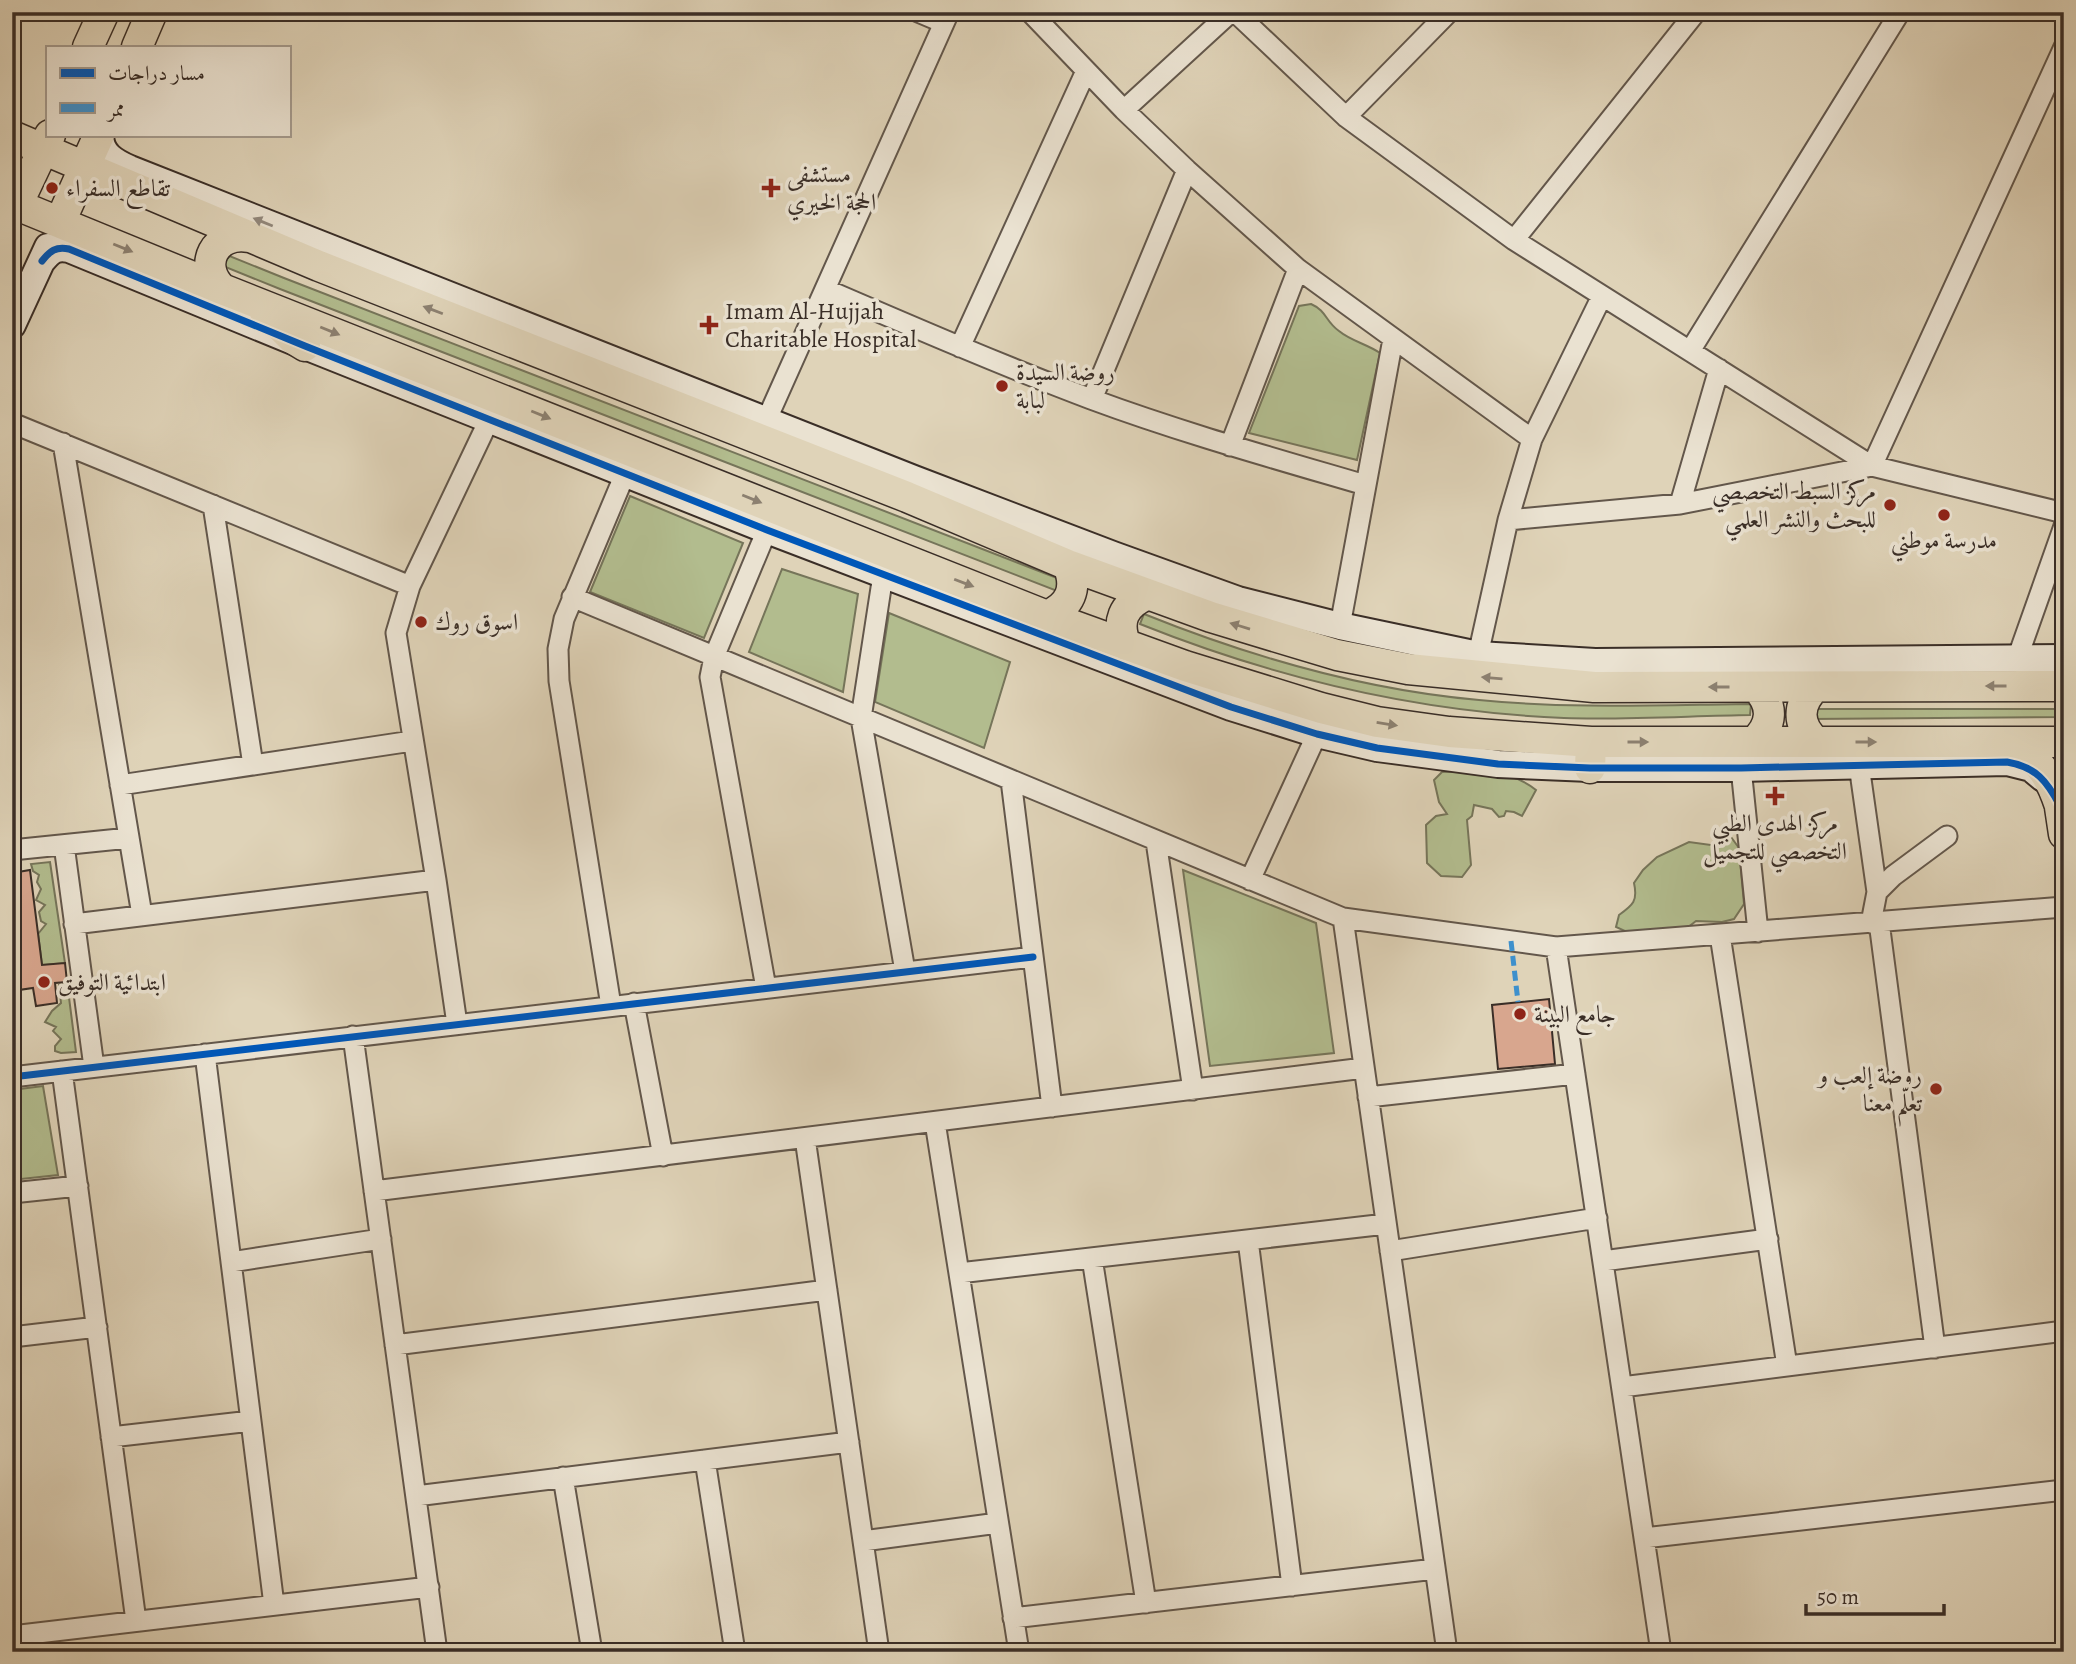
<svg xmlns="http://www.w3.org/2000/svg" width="2076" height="1664" viewBox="0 0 2076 1664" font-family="Alegreya,Amiri,serif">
  <rect width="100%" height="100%" fill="#dfd3b8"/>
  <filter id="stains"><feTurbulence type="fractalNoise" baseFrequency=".00286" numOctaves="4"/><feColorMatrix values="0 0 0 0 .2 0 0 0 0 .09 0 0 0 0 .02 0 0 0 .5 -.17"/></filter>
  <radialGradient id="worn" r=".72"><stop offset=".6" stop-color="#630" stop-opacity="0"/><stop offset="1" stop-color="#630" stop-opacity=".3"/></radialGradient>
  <path fill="#b2bc8e" stroke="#76755a" stroke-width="2" d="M222,253L284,278L1075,585L1070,596L280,289L218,264Z
    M1311,304C1327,311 1325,321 1339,331C1351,341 1367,344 1380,353L1357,460L1249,433L1299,306Z
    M630,496L743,543L704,638L590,592Z
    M782,569L858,594L843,692L749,652Z
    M889,613L1010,662L984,748L875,702Z
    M1144,614C1251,657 1363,690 1479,700C1569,709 1660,705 1751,704L1750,715C1688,716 1625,720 1564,718C1418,712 1275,678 1140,624Z
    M1810,709H2064V717L1810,719Z
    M1468,771C1494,773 1515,773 1536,790L1522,816L1514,812L1506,811L1504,816L1499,817L1492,809L1474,805L1472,816L1467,820L1471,865L1462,877L1441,876L1427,863L1426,825L1436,816L1447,814L1439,802L1434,780L1442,772Z
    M1731,837L1739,848L1744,904L1734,919L1722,922L1696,921L1687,928L1644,932H1627L1616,927L1619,915C1633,905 1638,901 1634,883L1643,870L1657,857L1689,842L1718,846Z
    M50,862L65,963L42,965L38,934L46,924L41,921L39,912L45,905L36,900L41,889L37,882L39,875L33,871L31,864Z
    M1183,870L1316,923L1334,1053L1210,1066Z
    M67,982L76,1052L61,1053L55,1051V1046L61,1039L53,1031L56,1027L45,1022L52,1011L61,1003L59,985Z
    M43,1086L58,1175L12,1180V1090Z"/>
  <path fill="#d8a68e" stroke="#3a2e27" stroke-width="2" d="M30,870L42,965L65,963L67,982L55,983L57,1003L36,1006L33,988L12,991V873Z
    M1549,999L1555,1064L1498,1069L1492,1005Z"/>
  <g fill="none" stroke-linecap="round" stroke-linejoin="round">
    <defs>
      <path id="street" d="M918,12L944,23
        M1030,12L1124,110L1187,170L1298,269L1532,439
        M1235,12L1346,117L1514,240L1872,466L2064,513
        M1124,110L1231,12
        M1346,117L1449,12
        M1514,240L1696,12
        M825,289C913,327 1001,365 1091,399C1180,432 1273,458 1365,485
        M960,347L1086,71
        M1690,351L1900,12
        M1092,399L1187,170
        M766,421L949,12
        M12,423L410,586
        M63,443L142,915
        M1230,446L1298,269
        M1680,504L1719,369
        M213,505L253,765
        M1508,520L1680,504L1872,466L2064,47
        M883,575L861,718L905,971
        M572,597L1343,918L1556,947L2064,907
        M1340,626L1393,339
        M1478,655L1508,520L1532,439L1602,296
        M2017,659L2064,526
        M1859,765L1877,892
        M1741,768L1758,932
        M1011,780L1052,1107
        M120,785L412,741
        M1156,841L1193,1090
        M64,845L94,1067
        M12,850L129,838
        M1250,880L1317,734
        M1343,918L1447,1652
        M1879,922L1935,1348
        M1871,923L1877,892L1893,876L1947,836
        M74,924L436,880
        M1720,935L1787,1366
        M1556,947L1661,1652
        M766,988L710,677L714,657L767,530
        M634,1003L663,1156
        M611,1006L559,681L558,649L564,619L625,474
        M457,1024L436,880L396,633L410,586L489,420
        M353,1036L437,1652
        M205,1054L274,1605
        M62,1071L136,1621
        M12,1077L1033,957
        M1368,1097L1575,1074
        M935,1122L1019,1652
        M805,1138L879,1652
        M374,1191L1364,1068
        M12,1193L78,1186
        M1248,1240L1292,1586
        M1390,1251L1597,1218
        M1092,1258L1146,1603
        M1603,1261L1768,1239
        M231,1262L381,1239
        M959,1273L1386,1224
        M12,1337L97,1327
        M395,1345L827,1290
        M1622,1387L2064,1331
        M111,1437L251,1421
        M705,1460L735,1652
        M563,1477L592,1652
        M416,1496L849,1442
        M1644,1538L2064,1490
        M863,1541L998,1523
        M1013,1618L1435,1569
        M12,1636L429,1587"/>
      <path id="secondary" d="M100,135C100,154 114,162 130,169L914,479L1113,555L1238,600L1340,626L1478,655L1595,662L2064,658
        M42,261C50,251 56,246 69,249L305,346L767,530L1231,707L1317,734L1377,748L1498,764L1590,768H1741L2007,762L2031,768L2043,778
        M12,325L48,247"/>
      <path id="primary" d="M88,47L104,12
        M137,47L152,12
        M12,136L319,266L907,497L1068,565L1211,617L1337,655L1408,669L1594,687L2064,686
        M12,203L222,289L1047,616L1185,666L1321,708L1377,722L1449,732L1591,742H2064
        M17,205L50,135
        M60,222L99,135
        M222,289C197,265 215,231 249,237
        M264,310L292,338L305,346
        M1047,616C1070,606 1078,589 1068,565
        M1126,645C1116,622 1123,605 1146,595
        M1815,687C1797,705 1797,724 1815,741
        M1754,742C1773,725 1774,705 1756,687
        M2005,744C2037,754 2050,775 2060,806
        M1590,768L1591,742
        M2057,787L2064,834"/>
    </defs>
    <use href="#street" stroke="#63574b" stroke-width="23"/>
    <use href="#secondary" stroke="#3a2e27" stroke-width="30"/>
    <use href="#primary" stroke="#3a2e27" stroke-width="33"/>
    <use href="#street" stroke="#eae2d1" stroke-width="19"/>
    <use href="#secondary" stroke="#eae2d1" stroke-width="26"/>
    <use href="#primary" stroke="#dfd3b8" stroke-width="30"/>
    <path stroke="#3e90cc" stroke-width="5" stroke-dasharray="10 5" stroke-linecap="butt" d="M1511,941L1518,1002"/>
    <defs>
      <path id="cycleway" d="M42,261C50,251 56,246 69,249L305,346L767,530L1231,707L1317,734L1377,748L1498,764L1590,768H1741L2007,762C2036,767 2047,781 2060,806
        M12,1077L1033,957"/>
    </defs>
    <use href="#cycleway" stroke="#eae2d1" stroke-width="11"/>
    <use href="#cycleway" stroke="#0057b8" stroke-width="7"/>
  </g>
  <defs><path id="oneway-solid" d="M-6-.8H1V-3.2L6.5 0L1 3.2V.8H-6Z" transform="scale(1.75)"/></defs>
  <use fill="#92887c" href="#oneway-solid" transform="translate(263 222) rotate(-158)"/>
  <g fill="#8c8070">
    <use href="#oneway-solid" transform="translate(123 248) rotate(22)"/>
    <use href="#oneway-solid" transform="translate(433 310) rotate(-159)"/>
    <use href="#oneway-solid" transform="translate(330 331) rotate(22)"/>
    <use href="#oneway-solid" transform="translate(541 415) rotate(22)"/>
    <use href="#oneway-solid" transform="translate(752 499) rotate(22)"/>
    <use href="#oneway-solid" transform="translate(964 583) rotate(21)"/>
    <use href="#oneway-solid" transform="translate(1240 626) rotate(-163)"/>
    <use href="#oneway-solid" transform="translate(1492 678) rotate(-175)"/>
    <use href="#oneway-solid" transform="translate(1996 686) rotate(180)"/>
    <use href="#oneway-solid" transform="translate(1719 687) rotate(-180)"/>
    <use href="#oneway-solid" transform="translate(1387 724) rotate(9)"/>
    <use href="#oneway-solid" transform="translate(1638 742)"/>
    <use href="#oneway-solid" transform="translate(1866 742)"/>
  </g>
  <g fill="#8f2418" stroke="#eae2d1" stroke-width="2.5">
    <circle cx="52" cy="188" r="7"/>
    <path d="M767.5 177.5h7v7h7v7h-7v7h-7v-7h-7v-7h7z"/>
    <path d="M705.5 314.5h7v7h7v7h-7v7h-7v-7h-7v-7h7z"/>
    <circle cx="1002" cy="386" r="7"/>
    <circle cx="1890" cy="505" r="7"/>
    <circle cx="1944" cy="515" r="7"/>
    <circle cx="421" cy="622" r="7"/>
    <path d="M1771.5 785.5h7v7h7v7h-7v7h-7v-7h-7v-7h7z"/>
    <circle cx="44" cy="982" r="7"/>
    <circle cx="1520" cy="1014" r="7"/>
    <circle cx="1936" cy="1089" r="7"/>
  </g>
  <g text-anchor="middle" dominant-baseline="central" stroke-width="7" stroke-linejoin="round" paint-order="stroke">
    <g font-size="24" fill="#3a2e27" stroke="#eae2d1" text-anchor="start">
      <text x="787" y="174">مستشفى<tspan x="787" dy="28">الحجة الخيري</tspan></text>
      <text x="66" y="188">تقاطع السفراء</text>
      <text x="725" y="311">Imam Al-Hujjah<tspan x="725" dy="28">Charitable Hospital</tspan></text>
      <text x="1016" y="372">روضة السيدة<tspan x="1016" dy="28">لبابة</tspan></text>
      <text x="1876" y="491" text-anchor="end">مركز السبط التخصصي<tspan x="1876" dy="28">للبحث والنشر العلمي</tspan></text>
      <text x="1944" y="540" text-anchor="middle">مدرسة موطني</text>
      <text x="435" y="622">اسوق روك</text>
      <text x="1775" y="823" text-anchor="middle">مركز الهدى الطبي<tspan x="1775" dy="28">التخصصي للتجميل</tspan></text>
      <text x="58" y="982">ابتدائية التوفيق</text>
      <text x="1534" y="1014">جامع البينة</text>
      <text x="1922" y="1075" text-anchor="end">روضة إلعب و<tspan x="1922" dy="28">تعلّم معنا</tspan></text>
    </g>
  </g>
  <rect width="2076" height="1664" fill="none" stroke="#dfd3b8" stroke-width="42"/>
  <rect x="14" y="14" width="2048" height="1636" fill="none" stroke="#3a2e27" stroke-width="3.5"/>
  <rect x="21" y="21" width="2034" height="1622" fill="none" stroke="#3a2e27" stroke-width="2"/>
  <rect x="46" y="46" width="245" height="91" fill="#eae2d1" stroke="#a49a8d" stroke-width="2"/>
  <rect x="60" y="68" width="35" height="10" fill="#0057b8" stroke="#a49a8d" stroke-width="2"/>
  <text x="108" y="80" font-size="21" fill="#3a2e27">مسار دراجات</text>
  <rect x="60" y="103" width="35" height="10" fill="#3e90cc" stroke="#a49a8d" stroke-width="2"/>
  <text x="108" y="116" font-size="21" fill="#3a2e27">ممر</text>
  <path d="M1806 1604v10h138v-10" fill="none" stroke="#3a2e27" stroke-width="3.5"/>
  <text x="1817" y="1604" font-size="21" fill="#3a2e27" stroke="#eae2d1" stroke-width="5" paint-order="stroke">50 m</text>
  <rect width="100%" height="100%" filter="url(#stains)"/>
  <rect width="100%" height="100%" fill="url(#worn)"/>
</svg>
